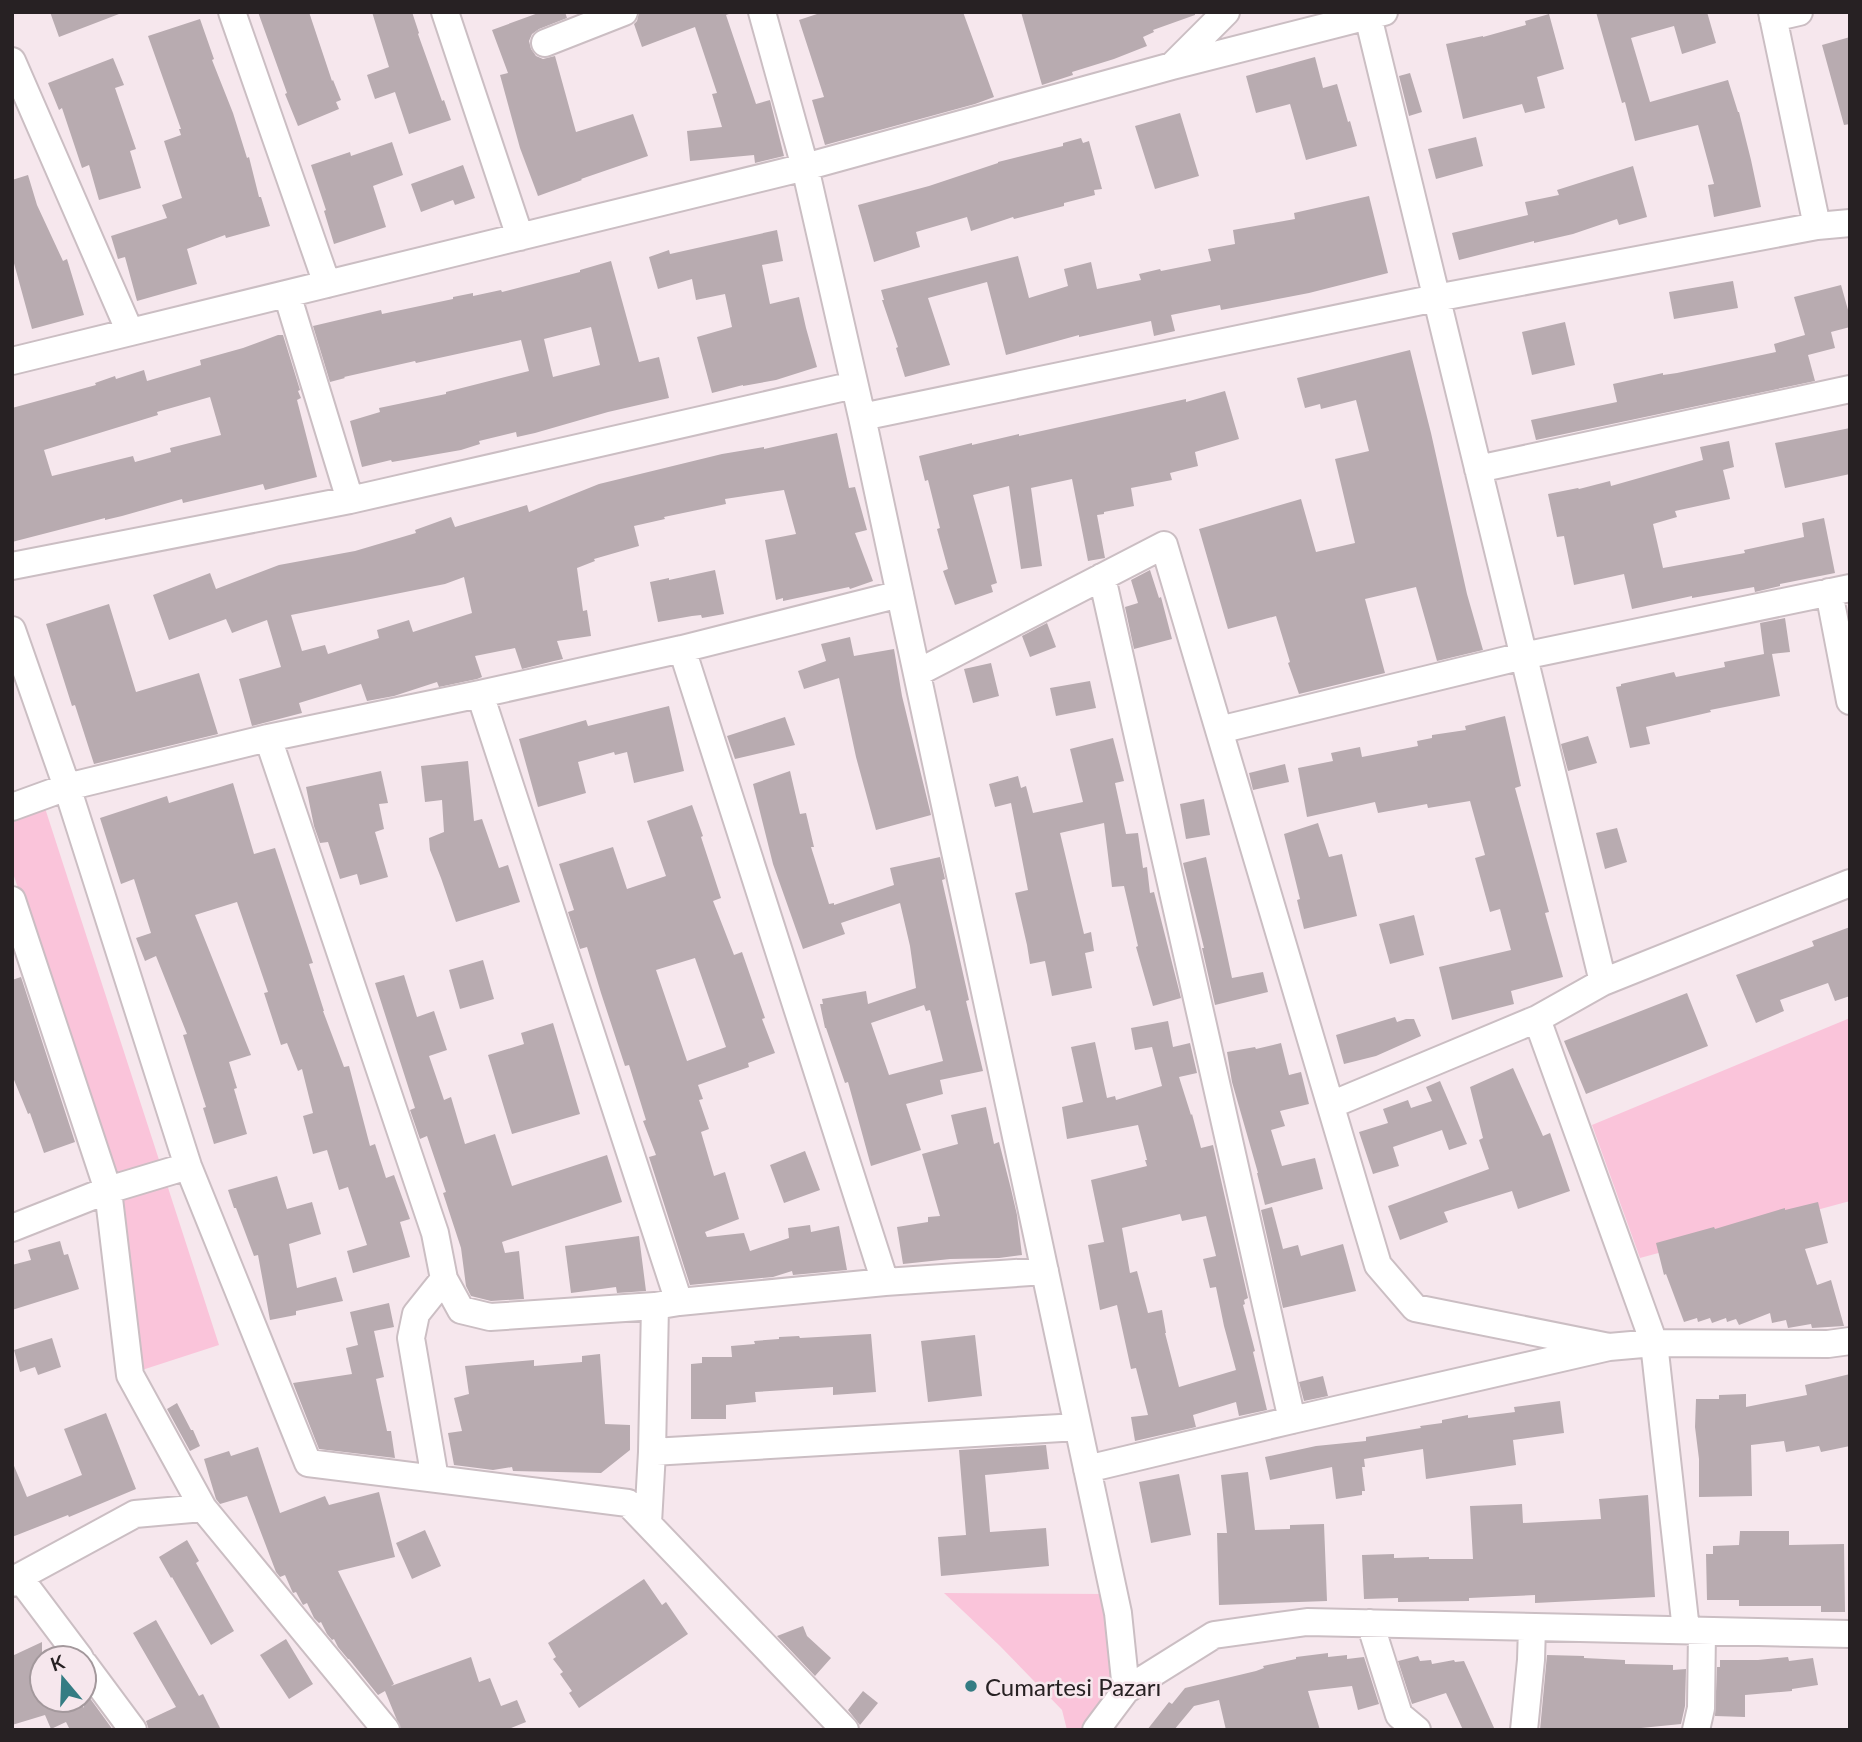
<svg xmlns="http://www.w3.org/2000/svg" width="1862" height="1742" viewBox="0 0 1862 1742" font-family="Lato,sans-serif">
  <rect width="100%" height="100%" fill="#f6e7ed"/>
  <path fill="#fac4da" d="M44,805L219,1345L139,1371L119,1198L12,870V817Z
    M1850,1018V1201L1640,1258L1592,1125Z
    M944,1593L1105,1594L1121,1670L1091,1730H1067L1062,1710L1000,1646Z"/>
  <path fill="#b8abb0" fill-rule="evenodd" d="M50,12H119V14L59,37Z
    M258,12H309L332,81L333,80L341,100L336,102L339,109L298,126L285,94L287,93Z
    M372,12H412L419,33L418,34L442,101L444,100L451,120L409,134L395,92L375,99L367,75L389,67Z
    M541,12H565L567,18L539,29L532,34L529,41L531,49L536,56L543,59L555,56L576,132L633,114L648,156L581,179L582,180L538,196L520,148L500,75L508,73L492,30Z
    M639,12H729V14L726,15L756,104L770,100L784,156L755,163L754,155L690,161L687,131L722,127L712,94L717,93L695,27L642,47L634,24L637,21Z
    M823,12H963L994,97L975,104L825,145L812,100L824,97L799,20Z
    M1021,12H1195V15L1153,30L1154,32L1143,37L1147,46L1114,59L1072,72L1073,75L1042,85Z
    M1596,12H1707L1716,43L1682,54L1674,26L1631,38L1650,102L1728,80L1738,112H1739L1751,160L1761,207L1714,217L1708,185L1714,184L1698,125L1635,141L1625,102L1622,103Z
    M1549,14L1564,69L1537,77L1545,108L1525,113L1522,104L1463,119L1446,44L1483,36V37L1526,25L1525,21Z
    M200,19L214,59L212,60L233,113L247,158L249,157L259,197H261L270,226L226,238L225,235L187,249L197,284L137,301L125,257L118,259L111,236L167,218L162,205L182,198L164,141L181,135L179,129H181L148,36Z
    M1850,37V124L1844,125L1822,45Z
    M1315,57L1323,88L1337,84L1348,122L1350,121L1357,146L1306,160L1290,104L1256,113L1246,76Z
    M113,58L124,85L115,88L136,149L130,151L141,188L99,200L89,165L82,168L62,108L59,110L48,83Z
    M1410,73L1422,112L1409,116L1399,76Z
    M1180,113L1199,176L1155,189L1135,126Z
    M1476,137L1483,166L1436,179L1428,149Z
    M1081,138L1083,143L1089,141L1102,189L1094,190L1095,195L1064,203V206L1014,219L1013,217L971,231L967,217L916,232L920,247L874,262L858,205L929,186L998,163V162L1063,146V143Z
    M392,142L403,175L373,186L386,227L334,244L324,211L326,210L311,165L350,152L351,156Z
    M463,165L475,198L455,205L453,200L421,212L411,184Z
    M1633,166L1647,217L1619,225L1617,219L1573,234L1534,243V241L1459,260L1452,233L1528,215L1525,202L1559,195L1557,190Z
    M28,175L37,205L63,261L67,259L84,315L32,329L12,256V180Z
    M1369,196L1388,273L1309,293L1221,310L1220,305L1171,315L1175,331L1154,336L1151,321L1079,337V335L1006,355L987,282L928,298L950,365L905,377L896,348L898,347L882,300H884L881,290L1018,256L1029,298L1068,286L1064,269L1091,262L1097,289L1141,280L1139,274L1160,269L1161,271L1211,261L1208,249L1235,244L1233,230L1295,219L1294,213Z
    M777,230L783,261L762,265L770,304L799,297L806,328L817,367L776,380L743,386V385L712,393L697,337L732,327L725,294L696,300L692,279L658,289L649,257L669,250L670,254Z
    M611,261L639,362L659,357L669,398L608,412L535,433L517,437L516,432L479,441L480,444L461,450L392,462L391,460L362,467L350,421L380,412L379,408L446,394V392L529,371L521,340L416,363L415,361L344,377L345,378L330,382L313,326L381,310L382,314L453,299V297L473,293V296L501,290L502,292L580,272V270ZM591,327L600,365L553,377L544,339Z
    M1733,281L1738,308L1674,319L1669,292Z
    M1841,285L1850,317V327L1831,332L1835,348L1808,355L1815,381L1536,440L1531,420L1617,402L1613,384L1663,373V375L1677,373L1776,352L1774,344L1805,335L1794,297Z
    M1565,322L1575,365L1532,375L1522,332Z
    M278,335H283L300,390L298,391L301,398L297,400L317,477L265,490L263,484L183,503L182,499L122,516L105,520V518L12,542V408L96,385L95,383L115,376L116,379L144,370L147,381L201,365L200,360L243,348ZM210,397L221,435L170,448L171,452L135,462L133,456L52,476L44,450L158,415L157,412Z
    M1410,350L1431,433L1467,594L1483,650L1437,661L1416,587L1365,599L1385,673L1299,694L1288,663L1290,662L1276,616L1228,629L1199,529L1301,499L1316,552L1355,543L1335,459L1369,451L1356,400L1321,409L1320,404L1305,408L1297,378Z
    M1225,391L1239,439L1195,452L1198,466L1170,473L1172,480L1131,488L1134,506L1104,512V514L1097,515L1105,558L1088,561L1072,479L1031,488L1042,566L1021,569L1009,486L973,495L997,583L991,585L993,592L955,605L943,571L948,569L937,529L940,528L928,480L925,481L919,456L972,443V445L1019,434V436L1186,399V402Z
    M1850,428V474L1785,488L1775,443Z
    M837,433L849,488L855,487L867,530L855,533L873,581L850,589L849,587L783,601V598L776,600L765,540L796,534L784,490L725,499L726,504L664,517L665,519L634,526L639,546L594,559L595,561L577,568L583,611L587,610L591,636L557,641L563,659L554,661L522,669L515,648L475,656L482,677L477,679L439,687L437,682L394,696L367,701L361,684L299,703L302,713L252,726L239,679L281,667L267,620L232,633L226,619L169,640L153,595L210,573L216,589L279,565L355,551L416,533L415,530L451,517L455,527L527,505L529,512L599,484L722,454L764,447V449ZM464,577L472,613L413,632L409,620L377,630L379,638L328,654L325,645L302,651L291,615L445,584Z
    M1729,441L1734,467L1723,470L1730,499L1675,511L1677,517L1653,524L1663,568L1745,553L1744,550L1804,537L1802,523L1824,518L1835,573L1780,584V586L1755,592L1754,587L1692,598V596L1632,609L1624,574L1574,585L1564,536L1557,537L1548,494L1578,488L1579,489L1610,481L1611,486L1703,460L1700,447Z
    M715,570L724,614L702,618L701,615L692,616L658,622L650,582L669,578V580Z
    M1150,570L1159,598L1161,597L1172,639L1134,649L1125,607L1138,603L1131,580Z
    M109,604L136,692L199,673L218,734L94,764L75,705L72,706L46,624Z
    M1785,618L1790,652L1772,654L1780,696L1710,710L1711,712L1646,727L1650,744L1630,748L1616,687L1621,686V684L1674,672L1676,677L1725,667L1724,662L1764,654L1760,623Z
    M1047,623L1056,647L1030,657L1022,636Z
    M850,637L854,656L894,649L902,696L931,815L876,830L856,757L839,678L804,689L798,671L826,661L821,644Z
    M991,663L999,696L973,703L964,669Z
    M1090,681L1096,708L1056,716L1050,688Z
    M669,706L684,771L634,783L627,752L615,755L614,752L578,762L586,793L538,807L519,739L586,720L588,726Z
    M1505,716L1521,786L1515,788L1549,912L1545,913L1563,977L1511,991L1514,1004L1452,1020L1439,967L1511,950L1500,909L1490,912L1475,858L1485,855L1470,801L1428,808L1427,804L1378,813L1375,802L1307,817L1298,768L1333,761L1331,753L1360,747L1362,757L1418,746L1417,741L1432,738V735L1466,730L1465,726Z
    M785,717L795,745L735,759L727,736Z
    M1588,736L1597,763L1568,771L1561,744Z
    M1113,738L1124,781L1115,783L1126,834L1138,833L1143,868L1147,867L1150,893L1154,892L1181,998L1153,1006L1136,947L1138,946L1124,886L1112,887L1104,823L1060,833L1084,934L1091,932L1094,951L1085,953L1092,988L1052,996L1045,961L1030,964L1027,945L1015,893L1028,890L1011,803L995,807L989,784L1018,776L1021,788L1026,786L1033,813L1083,802L1070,749Z
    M468,761L474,821L482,819L499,868L508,865L520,902L456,922L441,878L430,850L429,838L444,832L442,800L425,802L421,766Z
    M1285,764L1289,782L1253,790L1249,773Z
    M381,771L388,803L379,804L384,829L375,832L388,877L360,885L357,874L340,879L328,842L320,843L314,826L306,787Z
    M790,771L800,814L806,813L814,847H811L829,904L834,903V905L894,885L890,868L940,857L945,879L942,880L969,1000L966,1001L983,1071L940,1080L943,1094L906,1104L921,1150L871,1166L848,1082L845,1083L826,1028H825L820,1004H823L822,999L866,991L868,1004L916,988L910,946L900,903L841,923L845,934L803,949L773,864L753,784ZM924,1005L926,1011L930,1010L943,1061L889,1075L871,1023Z
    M233,783L254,854L275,848L313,963L309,964L324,1011H323L344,1067L349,1066L370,1146L375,1144L386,1178L394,1175L410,1219L400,1222L410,1257L353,1273L347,1251L367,1245L348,1187L339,1190L327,1150L313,1154L303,1116L313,1113L302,1069L298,1071L287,1043L281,1045L264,993L268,992L237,902L195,915L251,1055L229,1062L237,1088L234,1089L247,1134L214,1144L203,1108L206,1107L183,1035L187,1034L156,956L145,961L136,938L151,933L134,879L121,884L100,818L167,796L169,803Z
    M1204,799L1210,835L1186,839L1180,804Z
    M692,805L703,836L701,837L721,898L713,901L734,955L742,952L765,1018L762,1019L775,1053L748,1063L749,1067L698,1085L703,1099L699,1100L709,1129L701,1132L714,1176L725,1172L739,1219L705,1232L707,1237L744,1233L750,1251L789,1238L788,1228L810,1225L811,1232L839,1226L847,1270L793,1275L792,1271L773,1277L690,1285L649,1157L656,1155L643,1121L646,1120L629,1065L625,1066L601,993L587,947L580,949L568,912L574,910L559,864L613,847L627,889L666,876L647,821ZM695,958L726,1047L687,1061L656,970Z
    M1318,823L1329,857L1342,854L1357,916L1304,929L1297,900L1300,899L1284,834Z
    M1617,828L1627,862L1605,869L1596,833Z
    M1206,857L1232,978L1263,972L1268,992L1215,1005L1202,948H1204L1183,863Z
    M1414,915L1424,955L1390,964L1379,924Z
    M1850,927V996L1835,1001L1828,983L1780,1000L1784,1011L1756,1023L1736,975L1814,946L1812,941Z
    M483,960L494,999L460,1009L449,970Z
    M404,975L417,1017L434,1011L447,1050L429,1056L444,1100L451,1097L465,1144L495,1134L512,1186L607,1155L622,1202L502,1242L505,1253L519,1251L524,1299L491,1301L471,1296L466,1286L461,1248L443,1193L446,1192L427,1136L420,1139L410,1110L415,1108L375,983Z
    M21,977L75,1142L44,1153L30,1113L28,1114L12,1075V980Z
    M1687,993L1708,1046L1586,1094L1564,1041Z
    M1395,1017L1397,1022L1406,1019H1414L1421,1036L1376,1056L1344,1064L1336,1035Z
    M1168,1021L1173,1047L1190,1043L1197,1073L1179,1077L1191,1115L1192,1114L1201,1148L1213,1145L1248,1298L1244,1300L1245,1304L1243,1305L1255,1351L1253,1352L1267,1410L1239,1416L1236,1402L1193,1415L1196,1427L1135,1441L1131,1417L1148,1415L1136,1368L1131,1369L1117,1305L1100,1310L1088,1245L1104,1242L1091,1180L1147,1166L1145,1160H1147L1138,1125L1067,1139L1062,1107L1083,1102L1071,1047L1095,1042L1107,1098L1115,1096L1116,1100L1162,1086L1152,1047L1135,1050L1131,1028ZM1180,1214L1182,1221L1206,1216L1216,1256L1203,1259L1210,1288L1216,1287L1224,1326L1236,1370L1179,1387L1165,1333H1166L1162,1310L1148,1313L1137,1271L1130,1273L1122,1228Z
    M553,1023L580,1114L512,1134L488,1055L524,1044L521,1033Z
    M1281,1043L1289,1075L1301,1072L1309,1104L1280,1111L1285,1126L1271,1130L1282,1166L1315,1158L1323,1189L1265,1205L1257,1173H1258L1232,1082L1227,1052L1255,1047L1256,1049Z
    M1513,1068L1543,1136L1550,1133L1570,1191L1518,1209L1512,1191L1444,1212L1448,1222L1400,1240L1388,1206L1489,1169L1479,1140L1483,1138L1470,1087Z
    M1440,1081L1467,1144L1449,1150L1442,1130L1393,1147L1399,1166L1373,1174L1359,1132L1388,1123L1383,1109L1408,1100L1411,1108L1432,1101L1426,1087Z
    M986,1107L994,1144L999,1142L1011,1189L1017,1215L1022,1255L999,1258L950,1259L903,1264L897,1227L928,1222V1217L940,1216L922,1154L958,1144L951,1115Z
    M805,1151L820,1190L784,1203L770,1165Z
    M277,1176L287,1209L312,1202L321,1234L289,1244L297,1288L336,1277L343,1301L296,1311V1315L270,1320L258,1255L254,1256L236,1208H234L228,1190Z
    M1818,1202L1828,1243L1805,1249L1817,1285L1831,1280L1844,1326L1812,1328L1811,1324L1788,1328L1786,1320L1772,1323L1770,1313L1739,1325L1736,1319L1727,1322L1726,1318L1712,1323L1710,1318L1698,1322L1697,1318L1684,1322L1666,1274L1664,1275L1656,1243L1714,1227L1715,1229L1785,1208V1210Z
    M1272,1207L1283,1249L1298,1245L1301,1256L1343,1244L1356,1291L1283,1308L1261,1210Z
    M639,1236L646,1291L617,1293L616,1287L571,1293L565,1246Z
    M60,1241L64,1255L68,1254L79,1289L12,1310V1265L31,1260L28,1250Z
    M389,1303L394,1327L374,1331L384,1377L376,1379L387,1431H391L395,1458L319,1449L293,1383L352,1374L346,1348L358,1345L350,1312Z
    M871,1334L876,1392L833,1395V1387L755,1392L756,1402L726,1405V1419H691V1364L702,1363V1357H732L731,1346L755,1344L754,1341L779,1339V1337L799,1336L800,1338Z
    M975,1335L982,1396L928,1402L921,1341Z
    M52,1338L61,1367L38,1375L35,1367L20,1372L14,1350Z
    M600,1354L605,1424L630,1425V1450L601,1473L513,1471L512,1467L493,1470L454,1465L448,1433L462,1431L454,1398L469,1394L465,1366L534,1360V1366L582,1362V1356Z
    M1850,1374V1446L1821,1452L1819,1446L1786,1452L1784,1441L1751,1445L1752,1496L1699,1497V1459L1695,1427L1696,1399H1719V1395L1746,1394V1407L1807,1395L1805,1385Z
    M1323,1376L1328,1396L1304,1401L1299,1382Z
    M1560,1401L1564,1433L1513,1440L1516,1465L1426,1479L1423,1449L1364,1459L1365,1467H1362L1365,1491H1362V1495L1336,1499L1332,1467L1270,1480L1265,1457L1316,1446L1366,1441V1437L1421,1428L1420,1426L1442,1423V1420L1468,1415V1418L1515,1412L1514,1407Z
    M177,1403L191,1430H193L200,1446L190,1451L167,1409Z
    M106,1413L136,1489L69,1517L68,1515L12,1537V1461L27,1497L82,1475L64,1429Z
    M1046,1445L1049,1469L985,1475L990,1532L1046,1528L1049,1566L941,1576L938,1537L966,1535L959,1450Z
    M258,1447L280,1513L325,1496L329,1505L379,1492L395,1557L338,1571L394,1684L391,1686L471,1657L479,1682L490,1678L501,1706L517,1700L526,1722L506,1730H401L385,1691L378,1695L349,1659H348L338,1647L334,1639L332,1640L327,1634L321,1622L319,1623L314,1618L307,1603L303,1605L296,1592L293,1593L292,1591L285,1575L280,1577L276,1572L247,1496L220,1504L216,1499L204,1459L229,1451L231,1456Z
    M1248,1472L1255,1530L1290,1529V1525L1324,1524L1327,1601L1219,1605L1217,1533H1227L1221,1475Z
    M1179,1474L1191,1535L1151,1543L1139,1482Z
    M1648,1495L1655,1597L1535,1603V1595L1469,1598V1601L1398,1602V1598L1364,1599L1362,1555L1394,1554V1558L1429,1557V1559H1473L1470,1506L1522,1504L1523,1523L1601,1519L1599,1499Z
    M425,1530L441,1566L412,1579L396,1543Z
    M1740,1531H1789V1545L1844,1544L1845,1612H1821V1606H1739V1600H1707L1706,1554H1713V1546L1739,1545Z
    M187,1540L199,1561L196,1563L234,1631L211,1645L172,1577L171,1578L159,1557Z
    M644,1579L662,1605L666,1602L688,1634L579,1708L569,1693L572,1691L560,1674L563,1672L553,1659L556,1657L548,1643Z
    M156,1620L199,1696L203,1694L221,1730H149L146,1721L176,1707L133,1633Z
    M803,1626L807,1636L831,1658L815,1676L777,1636Z
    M286,1639L313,1684L289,1699L260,1655Z
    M42,1642V1700H80L84,1708V1690L113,1730H70L66,1722L51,1729L45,1715L12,1725V1656Z
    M1328,1653V1657L1347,1655V1659L1364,1657L1379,1704L1358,1710L1352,1686L1308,1691L1320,1730H1226L1219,1700L1194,1706L1174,1730H1147L1169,1702L1172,1704L1185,1688L1256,1671L1264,1668L1263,1666L1296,1659V1657Z
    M1547,1655L1584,1656V1658L1625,1660V1664L1673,1665V1670L1686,1669L1685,1706L1681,1724L1641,1728V1730H1540Z
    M1418,1656L1420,1661L1431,1660L1432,1664L1454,1660L1455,1662L1464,1661L1495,1730H1463L1446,1693L1412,1704L1398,1661Z
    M1788,1657L1789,1661L1813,1658L1818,1685L1792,1689V1691L1745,1695V1717L1715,1716L1717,1667H1720V1660H1758Z
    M863,1691L878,1703L860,1725L848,1710Z"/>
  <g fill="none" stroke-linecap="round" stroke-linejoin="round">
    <defs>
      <path id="minor" d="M232,12L327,284
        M445,12L520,237
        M762,12L805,167L862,417L1118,1613L1126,1690
        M1367,12L1603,982
        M1772,12L1817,226
        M1773,18L1799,12
        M545,43L624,12
        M12,61L130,332
        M1173,65L1226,12
        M287,294L350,500
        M12,361L805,167L1172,66L1384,12
        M862,417L1436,298L1817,226L1850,223
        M1478,469L1850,389
        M12,566L350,500L854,385
        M1102,577L1292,1420
        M1829,592L1850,701
        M12,630L67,787L188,1166L308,1463L628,1503L845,1730
        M682,649L885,1282
        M917,673L1164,545L1378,1265L1415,1308L1609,1347
        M480,694L679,1302
        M1219,730L1523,656L1850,588
        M268,738L435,1233L444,1279L461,1310L490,1317L655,1306L679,1302L885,1282L1045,1271
        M12,807L67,787L268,738L480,694L682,649L900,594
        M12,900L108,1190L130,1375L203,1508L386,1730
        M1537,1019L1654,1343L1686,1630
        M1331,1105L1537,1019L1603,982L1850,883
        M12,1228L108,1190L188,1166
        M652,1452L1078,1427
        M1087,1469L1292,1420L1609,1347L1654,1343L1828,1344L1850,1341
        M435,1479L411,1338L416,1314L444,1279
        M648,1523L652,1452L655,1306
        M19,1577L80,1658
        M12,1583L19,1577L135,1514L203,1508
        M1370,1623L1399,1715L1417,1730
        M84,1664L133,1730
        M1096,1730L1126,1690L1214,1635L1307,1622L1850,1634
        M1524,1730L1531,1660L1532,1627
        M1696,1730L1701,1708L1702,1631"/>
    </defs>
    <use href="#minor" stroke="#cbbec3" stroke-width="30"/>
    <use href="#minor" stroke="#fff" stroke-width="26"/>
  </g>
  <circle fill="#347c83" stroke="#f6e7ed" stroke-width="2.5" cx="971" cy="1686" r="7"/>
  <g text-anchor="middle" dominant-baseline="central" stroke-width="5" stroke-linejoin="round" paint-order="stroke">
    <g font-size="24" fill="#272123" stroke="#f6e7ed" text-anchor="start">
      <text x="985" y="1686">Cumartesi Pazarı</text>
    </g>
  </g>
  <rect width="1862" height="1742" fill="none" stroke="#272123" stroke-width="28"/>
  <g transform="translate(63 1679) rotate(341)"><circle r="33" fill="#f6e7ed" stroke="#a3989c" stroke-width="2"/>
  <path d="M0-5L12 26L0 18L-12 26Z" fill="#347c83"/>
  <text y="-10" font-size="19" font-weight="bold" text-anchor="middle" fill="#272123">K</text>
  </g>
</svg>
